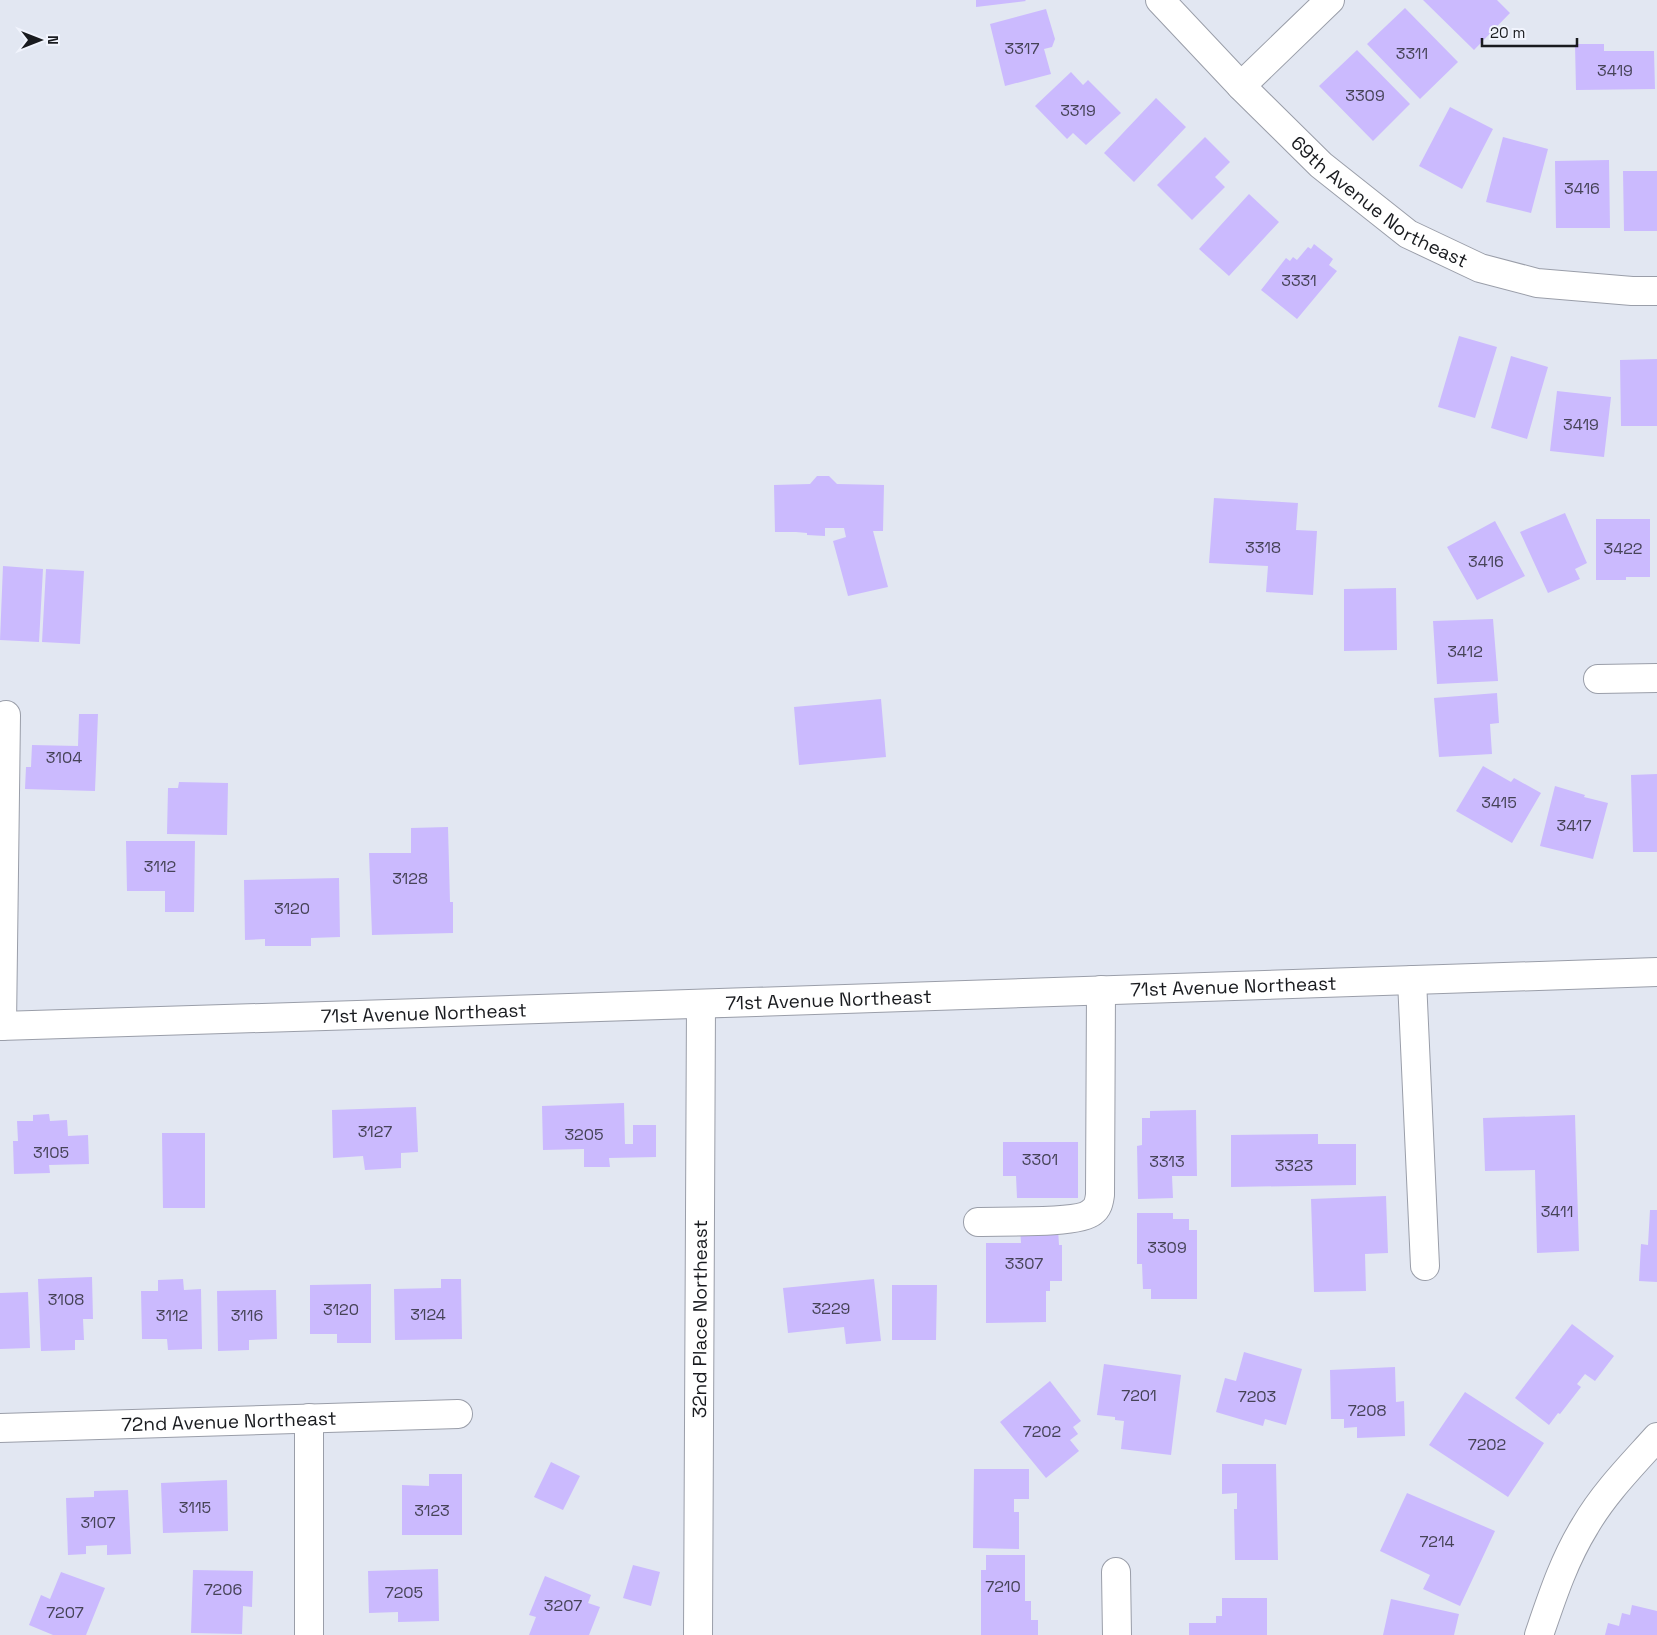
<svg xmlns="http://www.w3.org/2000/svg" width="1657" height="1635" viewBox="0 0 1657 1635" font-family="'Space Grotesk',sans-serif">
  <rect width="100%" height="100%" fill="#e2e7f2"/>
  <path fill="#cbbafe" d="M976,0H1025L1026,1L976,7Z
    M1423,0H1497L1510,13L1474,50Z
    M1405,8L1458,62L1420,99L1367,44Z
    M1046,9L1055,39L1052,47L1044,49L1051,74L1005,86L990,24Z
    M1575,44H1604V51H1654L1655,89L1576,90Z
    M1357,50L1410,104L1373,141L1319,86Z
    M1071,72L1083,85L1088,80L1121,113L1086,145L1073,133L1067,139L1035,106Z
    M1156,98L1186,127L1134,182L1104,153Z
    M1450,107L1493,129L1462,189L1419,166Z
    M1205,137L1230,162L1215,177L1225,187L1192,220L1157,185Z
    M1503,137L1548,149L1531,213L1486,202Z
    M1609,160L1610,228H1556L1555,161Z
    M1623,171H1657V231H1624Z
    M1249,194L1279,222L1229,276L1199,249Z
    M1314,244L1333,259L1329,265L1337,271L1297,319L1261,290L1286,258L1290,261L1293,257L1297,260L1308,247L1311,249Z
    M1459,336L1497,347L1475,418L1438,407Z
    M1511,356L1548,367L1527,439L1491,428Z
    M1657,359V426H1621L1620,360Z
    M1557,391L1611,397L1604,457L1550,451Z
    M817,476H829L837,484L884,485L883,531H873L888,587L848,596L833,541L846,537L844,528H825V536L807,535V533L796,532H775L774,485L810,484Z
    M1214,498L1298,503L1296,530L1317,531L1313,595L1266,592L1268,566L1209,563Z
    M1565,513L1587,563L1575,569L1580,579L1548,593L1520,532Z
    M1596,519H1650V577H1626V580H1596Z
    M1495,521L1525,576L1477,600L1447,547Z
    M3,566L43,569L39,642L0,640Z
    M46,569L84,571L80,644L42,642Z
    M1396,588L1397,650L1344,651V589Z
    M1493,619L1498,681L1437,684L1433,621Z
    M1497,693L1499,723L1490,724L1492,754L1439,757L1434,698Z
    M881,699L886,757L799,765L794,707Z
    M79,714H98L95,791L25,789L26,767H31L32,745L78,746Z
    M1483,766L1511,782L1514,778L1541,793L1512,843L1456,811Z
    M1657,774V852H1633L1631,775Z
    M179,782L228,783L227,835L167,834L168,788H178Z
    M1555,786L1585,795L1584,797L1608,803L1593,859L1540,846Z
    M448,827L450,902H453V933L372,935L369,853H411V828Z
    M126,841H195L194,912H165V891H127Z
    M339,878L340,937L311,938V946H265V939L245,940L244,880Z
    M624,1103L625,1144H633V1125H656V1157L609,1158L610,1167H584V1149L543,1150L542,1106Z
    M416,1107L418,1152L401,1153V1168L365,1170L363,1156L333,1158L332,1110Z
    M1196,1110L1197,1176H1172L1173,1198L1138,1199L1137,1146L1142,1145V1118H1150V1111Z
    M49,1114L50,1121L67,1120L68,1136L88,1135L89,1164L49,1165L50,1173L14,1174L13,1141H18L17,1121H33V1115Z
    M1575,1115L1579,1251L1537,1253L1535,1170L1485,1171L1483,1118Z
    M162,1133H205V1208H163Z
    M1318,1134V1144H1356V1185L1231,1187V1135Z
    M1003,1142H1078V1198H1017L1016,1176H1003Z
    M1386,1196L1388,1253L1365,1254L1366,1291L1314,1292L1311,1199Z
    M1650,1210H1657V1282L1639,1281L1641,1244L1648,1245Z
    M1137,1213H1173V1219H1189V1230H1197V1299H1151V1289H1143L1142,1264H1137Z
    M1020,1229H1058L1059,1245H1062V1281H1050V1291H1046V1322L986,1323V1243H1021Z
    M92,1277L93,1319H83L84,1340H75V1350L41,1351L38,1279Z
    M183,1279L184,1290L201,1289L202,1349L168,1350L167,1339H142L141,1291H158V1280Z
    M441,1279H461L462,1339L395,1340L394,1289L441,1288Z
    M874,1279L881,1341L846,1344L844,1327L788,1333L783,1288Z
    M371,1284V1343H337V1334H310V1285Z
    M892,1285H937L936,1340H892Z
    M276,1290L277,1339L249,1340V1350L218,1351L217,1291Z
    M28,1292L30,1348L0,1349V1293Z
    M1572,1324L1614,1356L1595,1381L1585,1374L1577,1384L1581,1387L1560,1414L1558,1413L1549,1425L1515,1398Z
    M1244,1352L1302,1369L1286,1425L1265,1419L1263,1426L1216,1412L1225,1378L1236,1381Z
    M1104,1364L1181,1375L1171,1455L1121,1449L1124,1421L1115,1420V1417L1097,1415Z
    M1395,1367L1396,1402L1404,1401L1405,1436L1357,1438V1427L1344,1428V1419H1331L1330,1370Z
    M1050,1381L1081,1421L1073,1427L1078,1434L1070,1440L1079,1451L1046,1478L1000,1422Z
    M1465,1392L1544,1443L1508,1497L1429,1445Z
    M551,1462L580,1476L563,1510L534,1497Z
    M1222,1464H1276L1278,1560H1235L1234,1509H1237V1493L1222,1494Z
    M974,1469H1029V1499H1014V1512H1019V1549L973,1548Z
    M429,1474H462V1535H402V1485L429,1486Z
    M227,1480L228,1531L163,1533L161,1483Z
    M128,1490L131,1554L107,1555V1545L86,1546V1554L68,1555L66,1498L94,1497V1491Z
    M1407,1493L1495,1531L1460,1606L1423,1589L1430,1575L1380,1551Z
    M986,1555H1025V1601H1031V1620H1038V1635H981V1570H986Z
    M633,1565L660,1572L651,1606L623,1598Z
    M438,1569L439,1621L398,1622V1612L369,1613L368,1571Z
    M193,1570L253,1571L252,1607L243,1606L242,1634L191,1633Z
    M61,1572L105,1588L86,1635H53L29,1625L41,1595L50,1599Z
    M545,1576L591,1595L588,1603L600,1607L589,1635H529L536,1617L529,1615Z
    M1222,1598H1267V1635H1189V1623H1216V1616H1222Z
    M1391,1599L1459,1614L1454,1635H1383Z
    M1632,1605L1657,1611V1635H1605L1608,1623L1619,1626L1622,1613L1630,1615Z"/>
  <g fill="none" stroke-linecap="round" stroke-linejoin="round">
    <defs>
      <g id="minor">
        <path id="s1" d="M1160,0L1241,86L1321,165L1408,234L1480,268L1537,283L1632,291H1657"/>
        <path d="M1241,86L1330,0"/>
        <path d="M1598,679L1657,678"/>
        <path d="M1412,980L1425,1266"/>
        <path id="s2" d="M0,1026L421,1013L1657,972"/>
        <path d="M2,1026L6,715"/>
        <path d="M978,1222C999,1221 1079,1224 1092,1212C1098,1208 1099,1202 1100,1195L1101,990"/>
        <path d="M309,1418V1635"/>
        <path id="s3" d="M0,1428L458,1414"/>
        <path d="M1116,1572L1117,1635"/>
        <path id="s4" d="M698,1635L701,1004"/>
        <path d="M1539,1635C1552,1597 1564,1560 1585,1526C1604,1493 1632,1465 1657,1437"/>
      </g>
    </defs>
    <use href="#minor" stroke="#9a9ea9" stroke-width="30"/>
    <use href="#minor" stroke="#fff" stroke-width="28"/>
  </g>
  <g text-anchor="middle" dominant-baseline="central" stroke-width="4" stroke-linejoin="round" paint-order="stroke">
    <g font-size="16" fill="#464357">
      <text x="1022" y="48">3317</text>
      <text x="1412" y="53">3311</text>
      <text x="1615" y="70">3419</text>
      <text x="1365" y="95">3309</text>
      <text x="1078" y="110">3319</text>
      <text x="1582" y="188">3416</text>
      <text x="1299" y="280">3331</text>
      <text x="1581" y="424">3419</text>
      <text x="1263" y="547">3318</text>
      <text x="1623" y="548">3422</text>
      <text x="1486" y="561">3416</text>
      <text x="1465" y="651">3412</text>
      <text x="64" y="757">3104</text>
      <text x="1499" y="802">3415</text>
      <text x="1574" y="825">3417</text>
      <text x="160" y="866">3112</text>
      <text x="410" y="878">3128</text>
      <text x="292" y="908">3120</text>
      <text x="375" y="1131">3127</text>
      <text x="584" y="1134">3205</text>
      <text x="51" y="1152">3105</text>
      <text x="1040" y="1159">3301</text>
      <text x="1167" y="1161">3313</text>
      <text x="1294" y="1165">3323</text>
      <text x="1557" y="1211">3411</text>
      <text x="1167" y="1247">3309</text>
      <text x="1024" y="1263">3307</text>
      <text x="66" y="1299">3108</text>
      <text x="831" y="1308">3229</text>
      <text x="341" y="1309">3120</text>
      <text x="428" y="1314">3124</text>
      <text x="172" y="1315">3112</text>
      <text x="247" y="1315">3116</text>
      <text x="1139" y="1395">7201</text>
      <text x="1257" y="1396">7203</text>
      <text x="1367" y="1410">7208</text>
      <text x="1042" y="1431">7202</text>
      <text x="1487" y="1444">7202</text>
      <text x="195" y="1507">3115</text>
      <text x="432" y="1510">3123</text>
      <text x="98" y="1522">3107</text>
      <text x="1437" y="1541">7214</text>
      <text x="1003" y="1586">7210</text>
      <text x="223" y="1589">7206</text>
      <text x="404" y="1592">7205</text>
      <text x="563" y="1605">3207</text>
      <text x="65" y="1612">7207</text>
    </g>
    <g font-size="19" fill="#191b1f" stroke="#f1f4fd">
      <text stroke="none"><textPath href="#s1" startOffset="300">69th Avenue Northeast</textPath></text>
      <text stroke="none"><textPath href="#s2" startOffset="1234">71st Avenue Northeast</textPath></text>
      <text stroke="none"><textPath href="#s2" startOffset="829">71st Avenue Northeast</textPath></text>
      <text stroke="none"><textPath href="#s2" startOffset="424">71st Avenue Northeast</textPath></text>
      <text stroke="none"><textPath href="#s4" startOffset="316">32nd Place Northeast</textPath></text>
      <text stroke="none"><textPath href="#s3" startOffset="229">72nd Avenue Northeast</textPath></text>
    </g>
  </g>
  <g transform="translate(40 40) rotate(90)" stroke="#f1f4fd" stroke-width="4" paint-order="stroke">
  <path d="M0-4L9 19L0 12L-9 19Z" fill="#191b1f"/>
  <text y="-8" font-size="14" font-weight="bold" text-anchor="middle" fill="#191b1f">N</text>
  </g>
  <path d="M1482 38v8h95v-8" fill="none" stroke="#191b1f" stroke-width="2.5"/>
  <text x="1490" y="38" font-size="15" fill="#191b1f" stroke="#f1f4fd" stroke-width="4" paint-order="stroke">20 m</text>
</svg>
